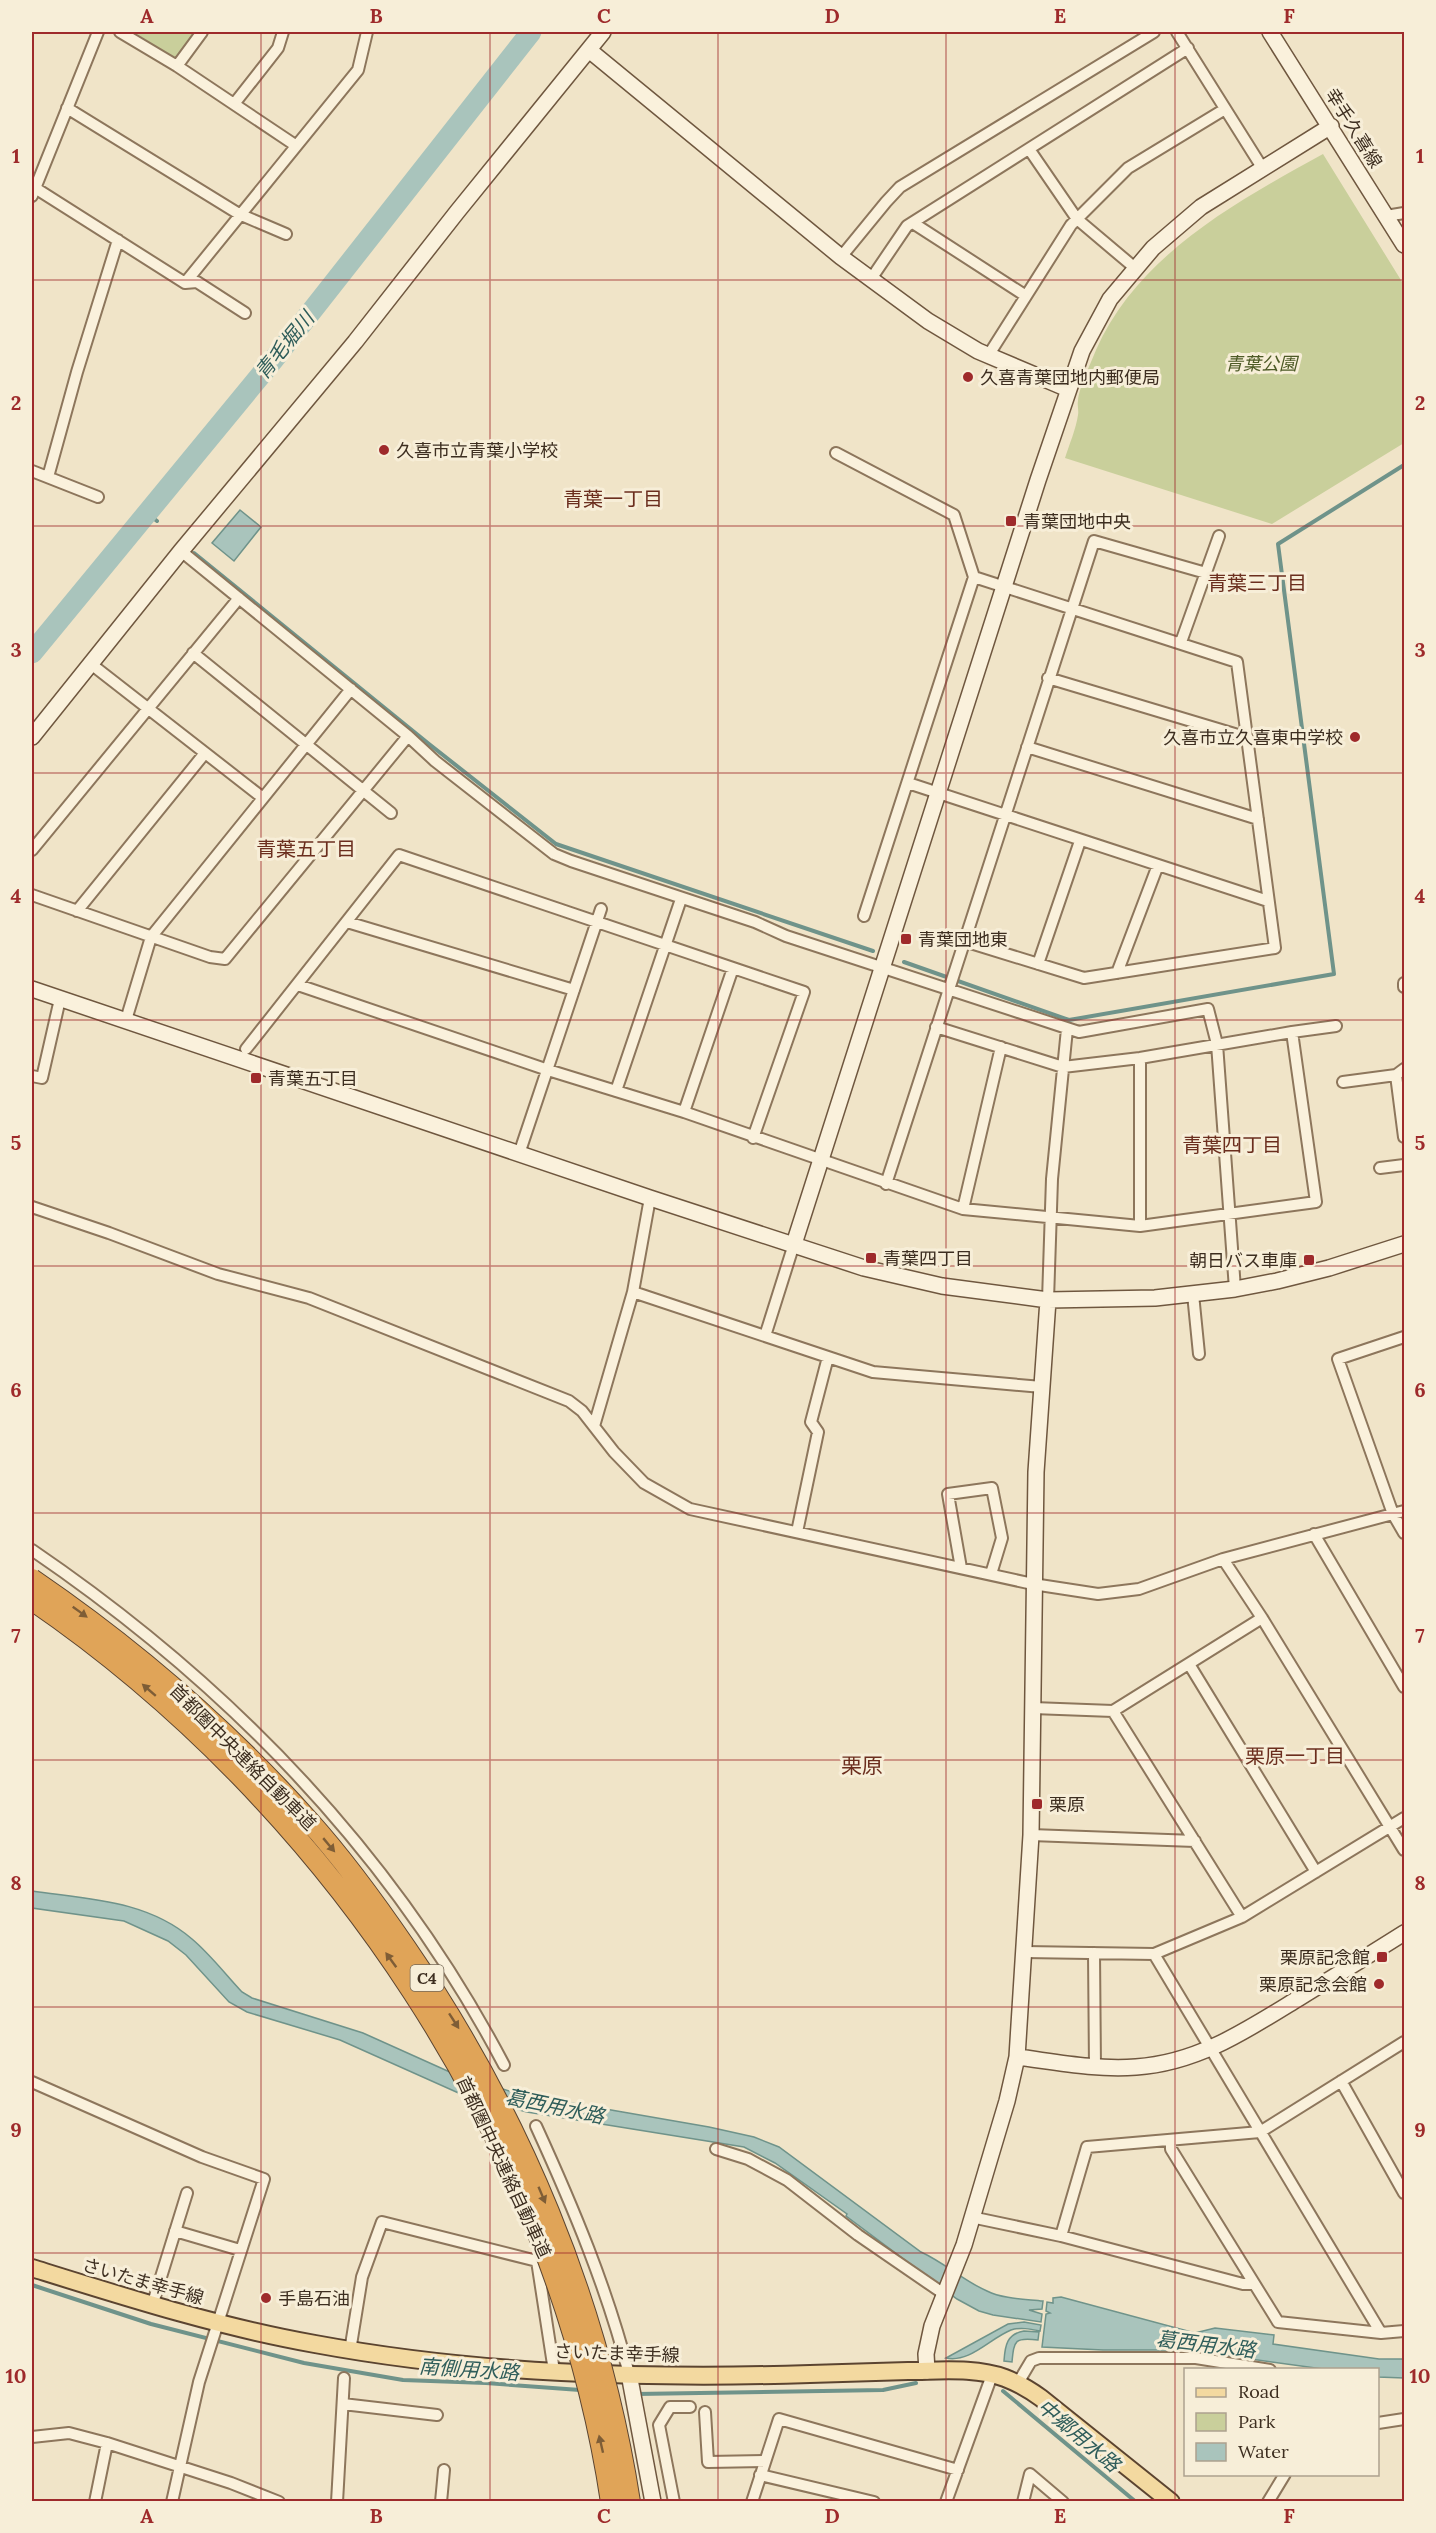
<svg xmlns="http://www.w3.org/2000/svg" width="1436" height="2533" viewBox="0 0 1436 2533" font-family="Lora,'Noto Sans JP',serif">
  <rect width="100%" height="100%" fill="#f0e4c8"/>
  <path fill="#c9cf9b" d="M134,32H197L175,59Z
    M1323,154L1404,285V443L1272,524L1065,458C1069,445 1076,429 1078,415C1079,410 1077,406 1078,401C1079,387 1091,363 1096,350C1138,255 1236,202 1323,154Z"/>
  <path fill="#a9c4bc" stroke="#6f938a" stroke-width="1.5" d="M240,510L261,527L234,561L212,543Z
    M32,1891C87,1899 147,1900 192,1939C210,1954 226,1975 242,1992L252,1998L363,2033L452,2073L519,2094L709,2127L754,2137L779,2147L921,2252C945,2263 964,2281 987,2291C1003,2299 1025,2299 1043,2301L1042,2309L1029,2310L1042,2314L1041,2322L993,2315L979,2311L957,2299L846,2216L847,2214L775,2163L744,2147L527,2112L463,2095L340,2040L247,2012L229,2002L186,1955L168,1941L124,1921L32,1908Z
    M1061,2297L1195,2333L1215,2328L1274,2335L1273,2344L1379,2359H1404V2378L1378,2377V2370L1323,2369L1186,2350H1103L1042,2347L1046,2314L1050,2313L1046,2311L1047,2302L1053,2303V2298Z
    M1024,2322L1041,2325L1040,2331C1030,2329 1020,2327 1011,2330C989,2339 970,2363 946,2358L1008,2324Z
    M1024,2331L1039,2332L1038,2340C1015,2337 1014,2340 1012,2362L1004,2361C1005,2345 1007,2334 1024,2331Z"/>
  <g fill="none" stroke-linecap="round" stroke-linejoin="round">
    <path stroke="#6f938a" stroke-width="4" d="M147,513L157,521
      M194,553L429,744L556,844L873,951
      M904,962L1069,1020L1334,974L1278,544L1404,465
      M32,2285L151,2324L304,2363L403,2380L486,2383L580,2390
      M1003,2391L1136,2502
      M636,2394L883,2390L916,2383"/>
    <path stroke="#a9c4bc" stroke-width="21" d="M32,653L274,359L531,32"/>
    <defs>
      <path id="street" d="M120,32L177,66L295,145
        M1177,32L1263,169
        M177,66L202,32
        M234,104L278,48L283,32
        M67,108L239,214L286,234
        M1029,149L1077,219L1135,268
        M32,186L185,283L197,282L245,313
        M32,196L98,32
        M1386,216L1404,213
        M913,223L1026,296
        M841,257L886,202L900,187L1154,32
        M871,279L907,226L1188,48
        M185,283L358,70L367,32
        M988,356L1071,225L1128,168L1225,109
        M836,453L954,515L974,577L1237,662L1275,948L1084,978L964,941
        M32,471L98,497
        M48,477L77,372L118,240
        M181,551L408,736L435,761L554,854L571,861L755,922L786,936L1079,1032L1208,1009L1217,1044L1235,1289
        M1181,642L1219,536
        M193,653L391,813
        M91,664L263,798
        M1048,678L1248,738
        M1027,747L1258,819
        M908,783L1268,901
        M32,850L239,598
        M32,895L210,957L225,959L408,736
        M77,911L205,753
        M864,916L974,577
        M347,922L574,990
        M1038,964L1080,841
        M1117,973L1158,865
        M1404,983V987
        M298,985L548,1070L684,1112L963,1209L1140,1226L1316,1202L1292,1032L1140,1058L1063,1067L936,1027
        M126,1020L151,937L351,689
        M1292,1032L1336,1026
        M246,1049L399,855L804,992L753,1138
        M1140,1058V1226
        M1404,1069L1396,1075L1404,1137
        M32,1076L42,1078L60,999
        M1343,1082L1396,1075
        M616,1091L681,899
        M684,1112L733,968
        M519,1154L601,909
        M1380,1168L1404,1165
        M886,1184L1094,541L1206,573
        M32,1207L109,1233L218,1274L309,1298L569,1401L582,1411L614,1452L644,1483L690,1509L1033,1584L1098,1594L1139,1589L1223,1559L1404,1511
        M963,1209L1001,1047
        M633,1292L873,1372L1042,1387
        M1193,1294L1199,1354
        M1048,1300L1052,1179L1067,1029
        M765,1336L794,1244
        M1404,1337L1338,1359L1393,1514L1404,1533
        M594,1426L633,1292L650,1198
        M797,1532L818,1432L811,1422L828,1357
        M1314,1534L1404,1687
        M32,1550C230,1685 392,1852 504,2065
        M1223,1559L1262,1618L1404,1850
        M961,1568L948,1494L992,1488L1002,1538L991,1574
        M1189,1664L1316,1872
        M1033,1708L1113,1711L1262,1618
        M1113,1711L1242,1917
        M1031,1835L1195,1841
        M1025,1952L1154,1954L1242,1917L1404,1818
        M1094,1953L1095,2067
        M1154,1954L1381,2333
        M1341,2081L1404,2193
        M32,2082L202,2157L264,2179L199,2382L172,2502
        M536,2126C573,2207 607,2288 629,2374
        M1171,2141V2149L1278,2322L1381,2333L1404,2331
        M716,2149L748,2159L787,2180L858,2235L944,2294
        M971,2217L1061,2236L1243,2284H1253
        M175,2231L240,2250
        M1061,2236L1087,2147L1260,2132L1404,2042
        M152,2306L187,2193
        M350,2351L362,2277L382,2222L537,2261L554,2371
        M1018,2383L1031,2361L1039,2358H1196L1270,2370
        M343,2404L437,2415
        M705,2412L708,2462L765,2461
        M1378,2423L1404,2419
        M32,2437L69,2433L107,2443L231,2483L279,2502
        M760,2475L874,2502
        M95,2502L107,2443
        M337,2502L344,2378
        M441,2502L444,2470
        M674,2502L659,2425L670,2407H690
        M752,2502L779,2419L958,2470
        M946,2502L992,2375
        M1023,2502L1030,2474L1063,2502
        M1268,2502L1285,2474"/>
      <path id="secondary" d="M1270,32L1404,245
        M589,50L841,257L928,321L978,351L1068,389
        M32,737L181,551L355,342L457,212L603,32
        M32,989L650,1198L864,1268L942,1286L1048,1300L1155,1298L1235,1289L1277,1281L1329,1268L1404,1244
        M794,1244L1038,480L1082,351L1110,299L1153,248L1201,207L1331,126
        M1017,2057C1056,2062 1096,2070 1136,2067C1198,2063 1247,2030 1299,1998C1334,1977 1369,1955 1404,1933
        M927,2371L926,2354L932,2326L964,2245L1007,2101L1017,2057L1031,1835L1036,1472L1048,1300
        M629,2374L653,2502"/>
      <path id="primary" d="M32,2268C125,2297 219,2327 315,2344C477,2374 645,2379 810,2374C842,2373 875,2372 908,2371C939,2371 975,2367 1005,2378C1018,2383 1030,2390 1041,2398L1171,2502"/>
    </defs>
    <use href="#street" stroke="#8d765c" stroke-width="14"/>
    <use href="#secondary" stroke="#6f573f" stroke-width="18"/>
    <use href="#primary" stroke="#5b4430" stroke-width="20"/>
    <use href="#street" stroke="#faf1dc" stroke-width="10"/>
    <use href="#secondary" stroke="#faf1dc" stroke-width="15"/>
    <use href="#primary" stroke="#f3d9a0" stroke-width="16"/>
    <defs>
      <path id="highway-bridge" d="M32,1579C133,1648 227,1729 309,1821C345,1861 376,1904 406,1948C520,2114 599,2302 630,2502
        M32,1600C330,1804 557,2142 611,2502"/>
    </defs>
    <use href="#highway-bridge" stroke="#5b4430" stroke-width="22" stroke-linecap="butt"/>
    <use href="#highway-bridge" stroke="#e0a458" stroke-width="20"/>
  </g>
  <defs><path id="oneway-solid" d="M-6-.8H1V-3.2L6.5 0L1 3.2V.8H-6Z" transform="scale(1.5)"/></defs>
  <g fill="#7e5d36">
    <use href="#oneway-solid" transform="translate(80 1612) rotate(36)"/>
    <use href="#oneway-solid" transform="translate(149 1690) rotate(-139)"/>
    <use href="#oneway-solid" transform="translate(329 1845) rotate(50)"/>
    <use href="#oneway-solid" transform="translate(391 1960) rotate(-126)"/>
    <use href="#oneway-solid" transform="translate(454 2021) rotate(57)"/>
    <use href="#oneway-solid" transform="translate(542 2195) rotate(67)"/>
    <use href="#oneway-solid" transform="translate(601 2444) rotate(-103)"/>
  </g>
  <path fill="none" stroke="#9e2a2b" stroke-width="1.5" stroke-opacity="0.55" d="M261,32V2502M490,32V2502M718,32V2502M946,32V2502M1175,32V2502M32,280H1404M32,526H1404M32,773H1404M32,1020H1404M32,1266H1404M32,1513H1404M32,1760H1404M32,2007H1404M32,2253H1404"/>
  <g fill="#9e2a2b" stroke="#f7eed8" stroke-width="2">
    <circle cx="968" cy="377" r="6"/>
    <circle cx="384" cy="450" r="6"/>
    <rect x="1005" y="515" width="12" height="12" rx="3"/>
    <circle cx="1355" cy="737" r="6"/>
    <rect x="900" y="933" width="12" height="12" rx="3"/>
    <rect x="250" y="1072" width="12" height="12" rx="3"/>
    <rect x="865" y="1252" width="12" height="12" rx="3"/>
    <rect x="1303" y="1254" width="12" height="12" rx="3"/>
    <rect x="1031" y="1798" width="12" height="12" rx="3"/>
    <rect x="1376" y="1951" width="12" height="12" rx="3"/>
    <circle cx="1379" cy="1984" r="6"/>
    <circle cx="266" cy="2298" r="6"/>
  </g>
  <g text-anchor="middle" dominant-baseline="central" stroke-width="6" stroke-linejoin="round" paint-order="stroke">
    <rect fill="#f7eed8" stroke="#756857" stroke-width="1.5" x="410.5" y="1965" width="33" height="26" rx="4.5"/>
    <g font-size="16" font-weight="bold" fill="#3d2e20">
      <text x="427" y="1978">C4</text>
    </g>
    <g font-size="18" fill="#3d2e20" stroke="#f7eed8">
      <text transform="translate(1354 128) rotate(58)">幸手久喜線</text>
      <text transform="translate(243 1757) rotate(45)">首都圏中央連絡自動車道</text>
      <text transform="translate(504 2167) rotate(65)">首都圏中央連絡自動車道</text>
      <text transform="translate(143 2281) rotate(16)">さいたま幸手線</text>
      <text transform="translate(617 2353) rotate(2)">さいたま幸手線</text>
    </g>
    <g font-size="18" font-style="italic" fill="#4d5a26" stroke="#f7eed8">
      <text x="1261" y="363">青葉公園</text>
    </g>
    <g font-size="18" fill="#3d2e20" stroke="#f7eed8" text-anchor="start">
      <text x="980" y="377">久喜青葉団地内郵便局</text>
      <text x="396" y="450">久喜市立青葉小学校</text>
      <text x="1023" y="521">青葉団地中央</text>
      <text x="1343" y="737" text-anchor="end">久喜市立久喜東中学校</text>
      <text x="918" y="939">青葉団地東</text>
      <text x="268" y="1078">青葉五丁目</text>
      <text x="883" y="1258">青葉四丁目</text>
      <text x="1297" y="1260" text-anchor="end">朝日バス車庫</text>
      <text x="1049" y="1804">栗原</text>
      <text x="1370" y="1957" text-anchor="end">栗原記念館</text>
      <text x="1367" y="1984" text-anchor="end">栗原記念会館</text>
      <text x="278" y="2298">手島石油</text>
    </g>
    <g font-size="20" font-style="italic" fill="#2f5d5a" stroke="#f7eed8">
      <text transform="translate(284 345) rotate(-51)">青毛堀川</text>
      <text transform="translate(555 2106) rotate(12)">葛西用水路</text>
      <text transform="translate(1206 2344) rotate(7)">葛西用水路</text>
      <text transform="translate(469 2369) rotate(4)">南側用水路</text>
      <text transform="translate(1079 2435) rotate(40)">中郷用水路</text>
    </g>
    <g font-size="20" fill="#6b2e1e" stroke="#f7eed8">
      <text x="613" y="498">青葉一丁目</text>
      <text x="1257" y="582">青葉三丁目</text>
      <text x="306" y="848">青葉五丁目</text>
      <text x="1232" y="1144">青葉四丁目</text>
      <text x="1295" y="1755">栗原一丁目</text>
    </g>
    <g font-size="21" fill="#6b2e1e" stroke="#f7eed8">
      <text x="862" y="1765">栗原</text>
    </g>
  </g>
  <rect width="1436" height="2533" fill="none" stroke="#f7eed8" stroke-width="66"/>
  <rect x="1184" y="2368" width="195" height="108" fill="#f7eed8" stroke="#ada18e" stroke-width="1.5"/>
  <rect x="1196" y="2388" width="30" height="9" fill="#f3d9a0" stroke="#ada18e" stroke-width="1.5"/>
  <text x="1238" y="2398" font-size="18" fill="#3d2e20">Road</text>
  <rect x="1196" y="2413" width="30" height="18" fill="#c9cf9b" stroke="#ada18e" stroke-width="1.5"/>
  <text x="1238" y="2428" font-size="18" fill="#3d2e20">Park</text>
  <rect x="1196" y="2443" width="30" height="18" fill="#a9c4bc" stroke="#ada18e" stroke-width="1.5"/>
  <text x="1238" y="2458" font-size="18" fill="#3d2e20">Water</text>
  <rect x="33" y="33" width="1370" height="2467" fill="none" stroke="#9e2a2b" stroke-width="2"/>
  <g font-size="20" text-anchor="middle" font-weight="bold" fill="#9e2a2b">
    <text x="147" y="23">A</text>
    <text x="376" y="23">B</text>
    <text x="604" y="23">C</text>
    <text x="832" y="23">D</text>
    <text x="1060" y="23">E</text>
    <text x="1289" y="23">F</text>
    <text x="16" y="163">1</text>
    <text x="1420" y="163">1</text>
    <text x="16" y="410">2</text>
    <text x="1420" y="410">2</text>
    <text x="16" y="657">3</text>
    <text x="1420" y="657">3</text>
    <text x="16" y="903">4</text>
    <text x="1420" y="903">4</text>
    <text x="16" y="1150">5</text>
    <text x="1420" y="1150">5</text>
    <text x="16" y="1397">6</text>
    <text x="1420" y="1397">6</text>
    <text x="16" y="1643">7</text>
    <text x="1420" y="1643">7</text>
    <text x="16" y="1890">8</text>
    <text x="1420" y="1890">8</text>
    <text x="16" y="2137">9</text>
    <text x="1420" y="2137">9</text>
    <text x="16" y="2383">10</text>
    <text x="1420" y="2383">10</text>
    <text x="147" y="2523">A</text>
    <text x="376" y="2523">B</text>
    <text x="604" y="2523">C</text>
    <text x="832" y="2523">D</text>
    <text x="1060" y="2523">E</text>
    <text x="1289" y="2523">F</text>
  </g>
</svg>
